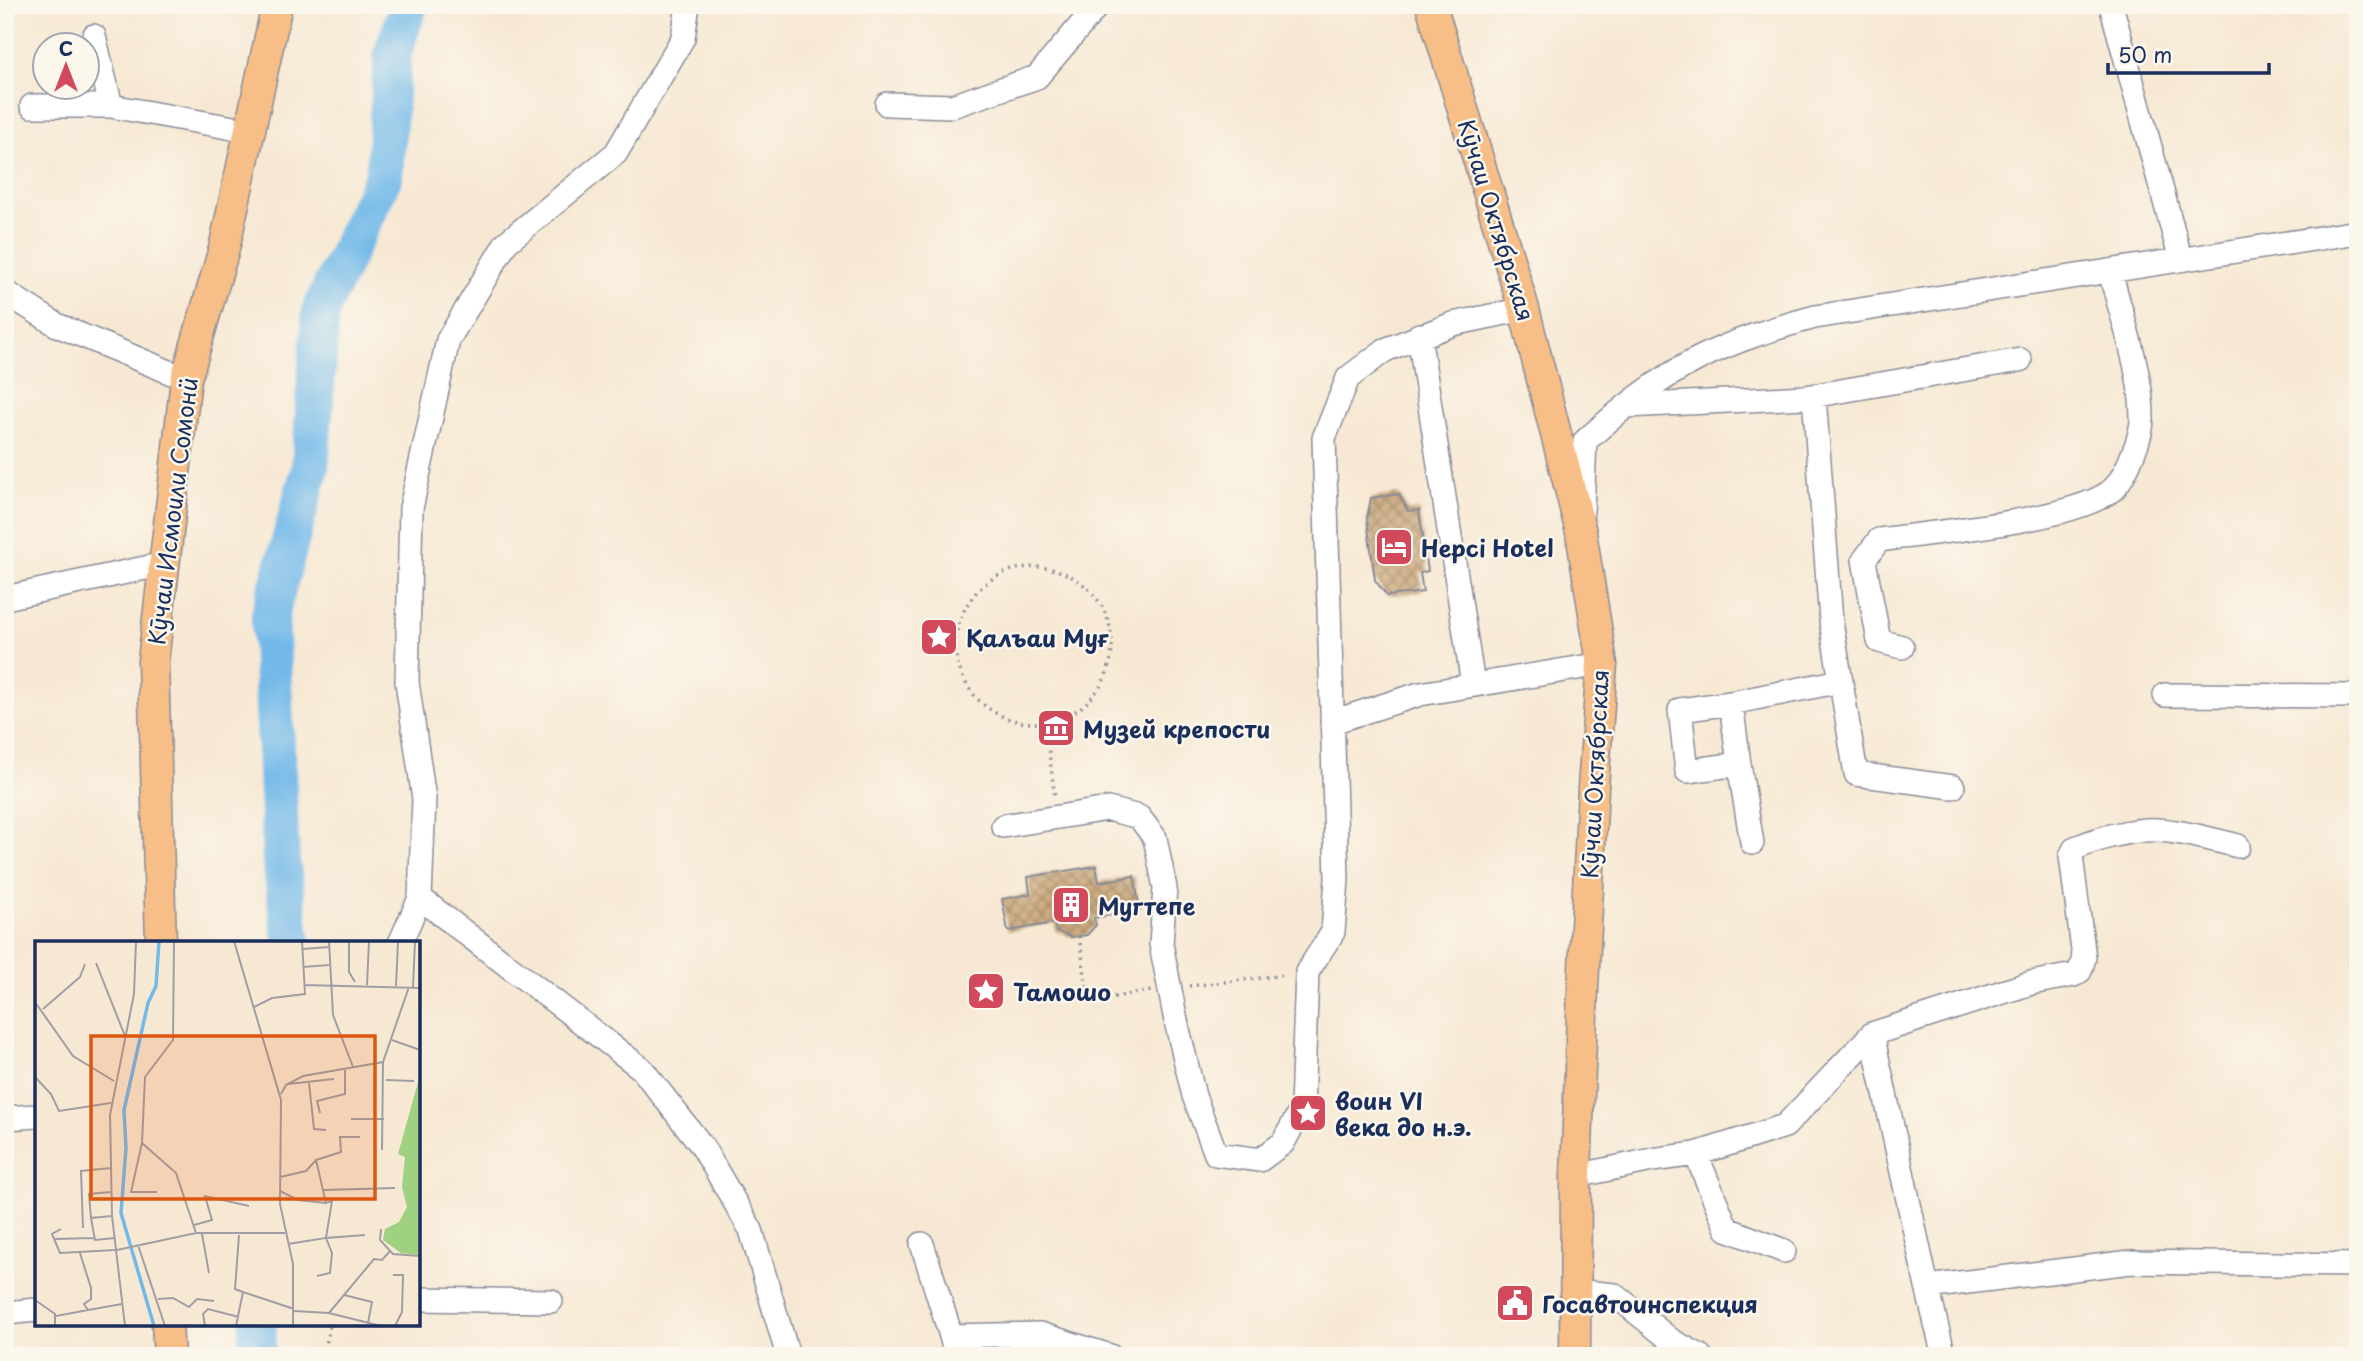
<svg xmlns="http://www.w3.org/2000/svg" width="2363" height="1361" viewBox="0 0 2363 1361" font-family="'Playpen Sans',sans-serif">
  <defs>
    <pattern id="building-cross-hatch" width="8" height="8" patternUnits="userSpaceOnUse" patternTransform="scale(1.75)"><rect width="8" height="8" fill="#cdab80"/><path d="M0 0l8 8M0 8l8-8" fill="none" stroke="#a68c6c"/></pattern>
  </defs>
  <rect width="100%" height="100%" fill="#fbf7ec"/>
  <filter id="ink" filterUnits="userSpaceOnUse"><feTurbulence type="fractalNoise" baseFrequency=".0143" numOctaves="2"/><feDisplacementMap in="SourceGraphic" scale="14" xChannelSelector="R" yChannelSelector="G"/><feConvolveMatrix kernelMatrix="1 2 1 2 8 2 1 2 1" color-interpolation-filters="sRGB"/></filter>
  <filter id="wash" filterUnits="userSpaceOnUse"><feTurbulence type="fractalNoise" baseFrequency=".00686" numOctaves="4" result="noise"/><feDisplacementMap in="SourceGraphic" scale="28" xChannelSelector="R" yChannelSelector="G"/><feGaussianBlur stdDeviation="1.57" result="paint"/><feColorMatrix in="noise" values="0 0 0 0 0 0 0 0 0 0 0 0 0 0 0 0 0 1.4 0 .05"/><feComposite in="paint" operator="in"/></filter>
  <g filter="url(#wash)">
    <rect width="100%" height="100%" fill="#f7e8d3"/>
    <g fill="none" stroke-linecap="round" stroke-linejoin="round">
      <path stroke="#72b9e9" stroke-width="38" d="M292,943L281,860L270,615L310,469L321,309L384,176L393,52L409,5
        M256,1356L258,1324"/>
    </g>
    <g id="blocks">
      <path fill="url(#building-cross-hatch)" d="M1399,494L1408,511L1419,510L1428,571L1420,573L1423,592L1387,596L1375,580L1367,519L1371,498Z
        M1096,866L1099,882L1134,876L1140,910L1094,918L1096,925L1087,935L1071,937L1056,931L1054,923L1008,931L1002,899L1030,894L1028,877Z"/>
    </g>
  </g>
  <g filter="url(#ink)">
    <use href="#blocks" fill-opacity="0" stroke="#898c98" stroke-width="2"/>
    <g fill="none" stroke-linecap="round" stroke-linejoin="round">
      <defs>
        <path id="minor" d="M2111,5L2181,260
          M94,36L111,106L250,131
          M887,104L952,106L1037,77L1098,5
          M32,106H111
          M5,292L57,325L186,379
          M1419,335L1473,685
          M1814,396L1831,621L1856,774L1953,787
          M1627,406L1806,397L2020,360
          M1582,511L1585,441C1619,411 1657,379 1698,359C1735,340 1775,328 1815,317L2358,232
          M5,598L164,564
          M1902,647L1879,641L1864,560L1879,540C1927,533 2088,520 2116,486C2127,472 2143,434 2142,417C2142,372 2121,315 2110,271
          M2165,695L2358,696
          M1731,703L1739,764
          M1332,722L1420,694L1602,664
          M1003,826L1108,809L1139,817L1155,838L1165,888L1161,944L1176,1021L1194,1096L1216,1154L1260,1160L1283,1143L1302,1108L1307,972L1333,932L1337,879L1324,438L1348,378L1385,350L1453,324L1524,309
          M1752,843L1739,764L1687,771L1680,710L1731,703L1841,681
          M420,898L642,1069L702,1146L751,1230L788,1356
          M400,943L420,898L424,799L407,682L411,508L448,340L506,243L616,153L683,38L688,5
          M1872,1034L2031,983L2074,975L2080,971L2084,958L2071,856L2075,848C2097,839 2122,832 2145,830C2170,828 2214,840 2238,846
          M5,1118L37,1116
          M1696,1154L1727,1229L1784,1251
          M1576,1176L1652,1160L1696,1154L1785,1126L1872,1034L1927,1287L1944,1356
          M922,1244L951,1336
          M1927,1287L2131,1262L2358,1265
          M1574,1291L1615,1295L1672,1341L1700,1356
          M418,1299L551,1301
          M5,1313L37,1310
          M956,1356L951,1336L1040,1334L1110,1356"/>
        <path id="major" d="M1431,5L1524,309L1581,532L1602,664L1593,788L1583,988L1576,1176L1575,1356
          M161,943L153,661L186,379L224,249L277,5
          M167,1324L169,1356"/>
      </defs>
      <use href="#minor" stroke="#898c98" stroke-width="26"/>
      <use href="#major" stroke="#898c98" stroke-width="33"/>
      <path stroke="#898c98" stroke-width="3.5" stroke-dasharray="2 5" stroke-linecap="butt" d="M956 645a78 78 0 1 1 156 0a78 78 0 1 1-156 0Z
        M1045,723L1055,797
        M1079,936L1089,1001L1151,991
        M1189,986L1286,975
        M324,1356L330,1324"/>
      <use href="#minor" stroke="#fff" stroke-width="23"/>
      <use href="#major" stroke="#f7be87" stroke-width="30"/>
    </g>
  </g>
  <defs>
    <symbol id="hotel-square" viewBox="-11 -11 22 22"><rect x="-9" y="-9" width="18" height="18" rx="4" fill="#d1495b" stroke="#fbf7ec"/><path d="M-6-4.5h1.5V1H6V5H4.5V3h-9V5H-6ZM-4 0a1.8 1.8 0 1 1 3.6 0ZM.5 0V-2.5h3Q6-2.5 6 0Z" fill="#fff"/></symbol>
    <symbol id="sight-square" viewBox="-11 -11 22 22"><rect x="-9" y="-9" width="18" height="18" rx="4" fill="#d1495b" stroke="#fbf7ec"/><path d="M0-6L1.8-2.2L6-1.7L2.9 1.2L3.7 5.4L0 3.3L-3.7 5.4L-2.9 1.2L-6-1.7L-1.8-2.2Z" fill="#fff"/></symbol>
    <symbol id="museum-square" viewBox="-11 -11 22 22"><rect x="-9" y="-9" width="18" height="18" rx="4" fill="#d1495b" stroke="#fbf7ec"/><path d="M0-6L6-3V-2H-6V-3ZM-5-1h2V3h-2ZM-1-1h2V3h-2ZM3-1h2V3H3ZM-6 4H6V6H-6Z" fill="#fff"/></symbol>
    <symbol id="building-square" viewBox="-11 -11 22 22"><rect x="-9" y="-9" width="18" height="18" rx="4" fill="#d1495b" stroke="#fbf7ec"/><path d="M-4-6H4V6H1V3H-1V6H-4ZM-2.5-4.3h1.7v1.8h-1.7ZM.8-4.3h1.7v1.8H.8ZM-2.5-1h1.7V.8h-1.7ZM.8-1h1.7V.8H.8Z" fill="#fff"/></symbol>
    <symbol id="civic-square" viewBox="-11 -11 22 22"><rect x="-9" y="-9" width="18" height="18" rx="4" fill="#d1495b" stroke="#fbf7ec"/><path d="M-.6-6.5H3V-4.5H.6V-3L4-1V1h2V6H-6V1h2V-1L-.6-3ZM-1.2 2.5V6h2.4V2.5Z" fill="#fff"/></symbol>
  </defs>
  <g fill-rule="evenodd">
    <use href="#hotel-square" x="1372" y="525" width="44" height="44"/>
    <use href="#sight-square" x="917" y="615" width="44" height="44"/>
    <use href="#museum-square" x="1034" y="706" width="44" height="44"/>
    <use href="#building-square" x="1049" y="883" width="44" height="44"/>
    <use href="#sight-square" x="964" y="969" width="44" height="44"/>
    <use href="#sight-square" x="1286" y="1091" width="44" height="44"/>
    <use href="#civic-square" x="1493" y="1281" width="44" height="44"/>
  </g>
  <g text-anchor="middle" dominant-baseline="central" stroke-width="5" stroke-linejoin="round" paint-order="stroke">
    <g font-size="23" fill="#1b2f5e" stroke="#fbf7ec">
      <text transform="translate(1497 220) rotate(73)">Кӯчаи Октябрская</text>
      <text transform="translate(172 511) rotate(-83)">Кӯчаи Исмоили Сомонӣ</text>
      <text transform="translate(1594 774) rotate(-87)">Кӯчаи Октябрская</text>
    </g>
    <g font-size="23" font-weight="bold" fill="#1b2f5e" stroke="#fbf7ec" text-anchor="start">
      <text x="1421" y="547">Hepci Hotel</text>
      <text x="966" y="637">Қалъаи Муғ</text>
      <text x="1083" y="728">Музей крепости</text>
      <text x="1098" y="905">Мугтепе</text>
      <text x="1013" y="991">Тамошо</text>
      <text x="1335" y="1100">воин VI<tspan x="1335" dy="26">века до н.э.</tspan></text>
      <text x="1542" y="1303">Госавтоинспекция</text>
    </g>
  </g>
  <g transform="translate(35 941)">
    <rect width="385" height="385" fill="#f7e8d3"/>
    <path d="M385,134V314L366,312L348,299L350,288L364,281L372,266L367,246L370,216L363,213Z" fill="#9fd181"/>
    <path fill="none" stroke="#72b9e9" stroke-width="3.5" d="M119,385L86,272L91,207L89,169L113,62L121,45L124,0"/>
    <path fill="none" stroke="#9f9ea4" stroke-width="2" d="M199,0L246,159L245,263L258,323V385M294,0L298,74L318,126M314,0V31L320,41M268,8L294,6M61,22L90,95M268,26L294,24M269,44L385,47M332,44L334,0M361,45L363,0M378,46L380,0M0,61L38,115L79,140M219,66L237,57L270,53L267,0M8,68L45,36L50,23M357,99L385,109M0,136L16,153L24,170L76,162M351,139L379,140M274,142L279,188L291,189M253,143L299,138M246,153L251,144L268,135L348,121L374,46M285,172L282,160L310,153V127M316,178H349M107,202L141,232L161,292M347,209L348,121M281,219L306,211L305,196H325M245,236L271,230L281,219L291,262L297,260L291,297L253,303M288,249L360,247M245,250L263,259L291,262M122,251H96L107,202L110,136L138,99L139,0M77,275L56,277L60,299L80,297M56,277L54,253L76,251M159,284L177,279L170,255L214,265M48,287L46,230L76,227M26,288L17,293L25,312L80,309M346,288L345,299L358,313L385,315M167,293L174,332M204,294L200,348L208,351M19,298L59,297M103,304L130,385M82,309L161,292H250M358,334H368L367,371L360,385M282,335L295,332L297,312L291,297L330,294M309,354L337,361L333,382M123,358L138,357L154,366L162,358L179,360M0,359L20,373V385M53,369L87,363M259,370L294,372L346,385M294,372L339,318L347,319L355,310M21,375L53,369L49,363L56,358V347L45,312M90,385L77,275L75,174L99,53L101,0M170,385L168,373L173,368L204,376M201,385L208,351L259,368"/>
    <path fill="#de5710" fill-opacity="0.15" stroke="#de5710" stroke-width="3.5" d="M56,95H340V258H56Z"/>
    <rect width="385" height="385" fill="none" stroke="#1b2f5e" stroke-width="3.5"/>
  </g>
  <rect width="2363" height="1361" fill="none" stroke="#fbf7ec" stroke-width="28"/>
  <g transform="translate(66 66)"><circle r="33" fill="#fbf7ec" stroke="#a1a7b3" stroke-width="2"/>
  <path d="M0-5L12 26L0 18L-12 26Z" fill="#d1495b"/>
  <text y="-10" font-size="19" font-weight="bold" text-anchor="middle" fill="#1b2f5e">С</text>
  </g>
  <path d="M2108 63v10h161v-10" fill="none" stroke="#1b2f5e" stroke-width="3.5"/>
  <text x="2118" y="63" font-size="21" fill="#1b2f5e" stroke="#fbf7ec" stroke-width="5" paint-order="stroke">50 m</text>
</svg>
